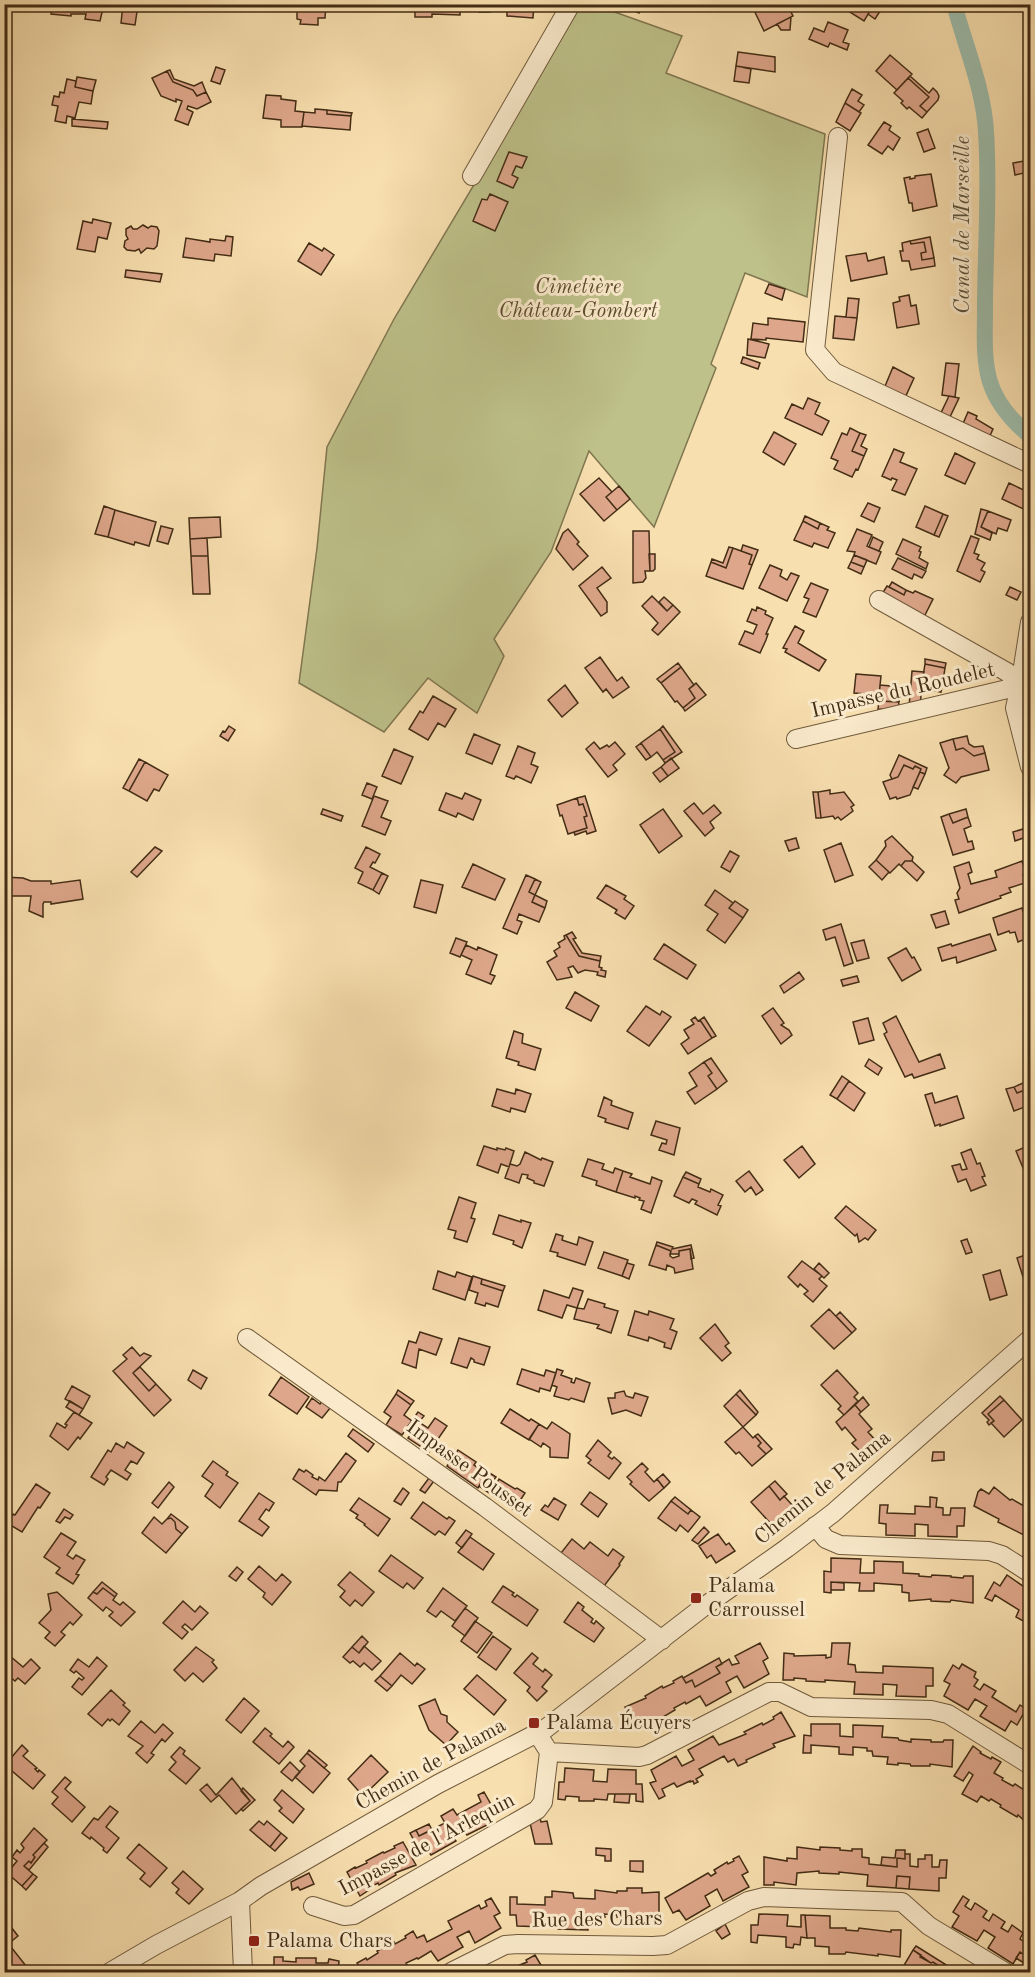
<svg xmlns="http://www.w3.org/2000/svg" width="1035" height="1977" viewBox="0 0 1035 1977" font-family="'Old Standard TT',serif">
  <rect width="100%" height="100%" fill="#f8dfaf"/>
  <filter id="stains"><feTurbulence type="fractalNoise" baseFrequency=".00333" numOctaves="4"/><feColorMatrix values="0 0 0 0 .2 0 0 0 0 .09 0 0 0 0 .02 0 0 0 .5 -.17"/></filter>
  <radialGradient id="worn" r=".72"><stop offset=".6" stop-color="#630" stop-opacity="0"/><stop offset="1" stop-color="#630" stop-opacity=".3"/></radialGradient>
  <path fill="#bec18a" stroke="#807750" stroke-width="1.5" d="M581,5H595L682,36L666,73L825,134L807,297L745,273L711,364L716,368L654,527L589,451L551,552L494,639L504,656L477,713L428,678L384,732L299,683L317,548L327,447L394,319Z"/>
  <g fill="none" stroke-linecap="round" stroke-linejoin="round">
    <path stroke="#9dbdab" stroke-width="16" d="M954,4C965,45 984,90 986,132C990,191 985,251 985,309C985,333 983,359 990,382C997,404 1013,422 1030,436"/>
  </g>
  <path fill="#dea78b" stroke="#432d15" stroke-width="1.5" d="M53,4H104L100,21L85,19L86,14H71V16L51,14Z
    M123,4L138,5L135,25L121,23Z
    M297,4L326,5L325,18H318V25L300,24L301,20L297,19Z
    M415,4H460V15L432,14V17H415Z
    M480,4H534L533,18L507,16V11L490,10V12H479Z
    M619,4H643L639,13Z
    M751,4H780L782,8L788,6L793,16L764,31Z
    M837,4H870L873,6L864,21Z
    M874,4L882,8L875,19L868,14Z
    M791,17L790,30H781L777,24Z
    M828,22L848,30L843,42L849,44L847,50L830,43L828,47L809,39L814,28L824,32Z
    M738,52L775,57V72L736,66Z
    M890,55L912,74L897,90L876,71Z
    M736,66L751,69L749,83L734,81Z
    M216,67L225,70L220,84L211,81Z
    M170,70L174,79L194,86L202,82L206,92L197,96L193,90L173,82L167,71Z
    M167,71L173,82L193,90L197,96L206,92L211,102L197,109L188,106L187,109L193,112L188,125L175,120L182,101L176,99V102L161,96L152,78Z
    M910,76L929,93L933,88L937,92L939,96L938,100L927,112L920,106L929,97L908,78Z
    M77,77L96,80L93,91L75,87Z
    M908,78L929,97L920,106L927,112L922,118L909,107L907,109L901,103L903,101L894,93Z
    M67,79L76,81L75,87L93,91L91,104L79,102L75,118L67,116L66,123L55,121L58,106L52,105L54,96L59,97L60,92L64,93Z
    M852,89L862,95L858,101L864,105L859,112L845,103Z
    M266,95L281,96V99L296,101L295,111L304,112L302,127H281V120L263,118Z
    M845,103L861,113L850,131L836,122Z
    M315,109L327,110V114L351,116L350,130L302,126L304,112L315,113Z
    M327,110L352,113L351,116L327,114Z
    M72,119L108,122L107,129L72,126Z
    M884,122L891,126L889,130L900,138L893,150L888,146L882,154L868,145Z
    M928,129L935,148L924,152L917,133Z
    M509,152L527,157L522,168L516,166L512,175L518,178L513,188L497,181Z
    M1030,160V167H1028L1029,172L1015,175L1013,163Z
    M931,174L937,206L913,211L912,203H909L904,178L910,177V179L915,178V176Z
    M490,194L508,202L495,231L473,221L482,199L487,200Z
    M93,219L111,223L107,239L98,237L95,252L77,249L83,221L92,223Z
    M143,225L148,228L151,226L157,227L159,231L157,246L154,249L147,248L141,253L139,249L135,251L127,250L124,247L125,241L128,239L126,235V229L131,226L133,229H137Z
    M226,236L233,237L231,256L215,254L214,261L183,257L186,238L210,242V239L225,241Z
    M930,237L934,258L922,260L921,253L926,252L924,242L911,244L910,241Z
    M910,241L911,244L924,242L926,252L921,253L922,260L934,258L935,266L911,270L909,261H902L900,251H903L902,243Z
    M309,243L322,251L324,248L334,255L321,275L298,261Z
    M866,253L868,261L884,257L887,274L851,281L846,256Z
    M126,270L162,274L160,282L125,277Z
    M769,284L785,289L782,300L765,293Z
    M909,295L911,306L916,305L919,324L897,328L893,303L900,301L899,297Z
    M848,298L859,299L857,318L846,317Z
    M835,316L857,318L854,340L833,338Z
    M768,318L805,322L803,342L766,338V340L751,339L753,323L768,325Z
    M748,339L769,344L765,358L747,355Z
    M743,357L760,363L758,369L741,363Z
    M946,363L959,364L955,397L942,395Z
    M893,367L914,378L904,400L883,391Z
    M949,396L959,398L948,421L939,417Z
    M808,398L820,403L815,414L829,421L822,435L785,418L792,404L803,409Z
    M968,412L977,416L976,419L993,429L988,440L962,426Z
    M850,428L860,433L852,451L864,456L858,470L856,469L852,477L834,469L838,461L831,458L842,433L847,435Z
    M774,432L796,444L784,465L763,452Z
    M860,433L866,435L861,446L867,449L864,456L852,451Z
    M894,449L904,453L900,462L917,469L905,495L892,490L897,480L892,478L891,480L882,476Z
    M955,453L975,463L965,484L945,475Z
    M599,478L612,492L606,497L617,510L604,521L580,494Z
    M1009,483L1030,493V512L1002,499Z
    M619,486L630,499L617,510L606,497Z
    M868,503L880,508L874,522L861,516Z
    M104,506L115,510L108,537L95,534Z
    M925,506L943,514L934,535L916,527Z
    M981,509L988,511L981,527L992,533L990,540L975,534Z
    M115,510L156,522L149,546L135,542L134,545L108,537Z
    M988,511L1011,520L1007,531L998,528L996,534L981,527Z
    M943,514L948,516L939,537L934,535Z
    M805,516L820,523L818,529L803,521Z
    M220,517L221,537L190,539L189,518Z
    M803,521L818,529L820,523L829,527L827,530L835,533L828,548L814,543L812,547L794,540Z
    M161,526L173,529L168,544L157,541Z
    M568,529L579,542L577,544L588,556L573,570L556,549L563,533Z
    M857,529L872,535L867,546L881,552L876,564L854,555L855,552L847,551Z
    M633,531H649L650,571H645L646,578L643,582L633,583Z
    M971,536L979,539L974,553L979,555L977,559L985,563L981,570L985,572L980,582L957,571Z
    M873,537L883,542L879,551L869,547Z
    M207,538L208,556H191L190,539Z
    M903,539L921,547L919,551L921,552L919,558L928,563L926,569L896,554Z
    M743,545L758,550L752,565L749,564L752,555L741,551Z
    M729,547L733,548L726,568L711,562L712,559L723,563Z
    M733,548L752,555L749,564L752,565L743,589L706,576L711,562L726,568Z
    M649,554H655V569L653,571H650Z
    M854,555L867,560L864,567L851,562Z
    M191,556H208L210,594H193Z
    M898,558L926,571L922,578L914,574L912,579L892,569Z
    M851,562L864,567L861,574L848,568Z
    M770,565L782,570L780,576L787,580L791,573L799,576L787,601L759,588Z
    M602,567L611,578L597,588L607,602V612L601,616L579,586Z
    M892,582L906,590L904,595L889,587Z
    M811,583L828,590L816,617L803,612L809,599L804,597Z
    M887,586L904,595L906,590L913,593L915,591L933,599L924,617L882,594Z
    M1010,587L1021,592L1017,600L1006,595Z
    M652,596L667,611L673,605L680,612L658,635L652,630L658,623L642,606Z
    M664,597L673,605L667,611L659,602Z
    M757,607L766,611L765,614L773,618L766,634H768L766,640L760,653L739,644L745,631L753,634L757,625L747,621L752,609L756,611Z
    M795,626L804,631L798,643L826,660L819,671L785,652L787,649L783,648Z
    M600,657L617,681L622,677L629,687L613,698L606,689L603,692L585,668Z
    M925,659L946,663L945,668L925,664Z
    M678,663L681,667L661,683L657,679Z
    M925,664L945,668L942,687L922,683Z
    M681,667L694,685L689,689L695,698L683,708L677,701L675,702L661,683Z
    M912,671L924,672L920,704L909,707Z
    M856,674L881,676L879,695L854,693Z
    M696,683L706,695L685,711L683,708L695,698L689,689Z
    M922,683L942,687L941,692L920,688Z
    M565,685L578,703L562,717L548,700Z
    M880,685L901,687L899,702L879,701Z
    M433,696L456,709L445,727L438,723L428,740L409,729L420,711L423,713Z
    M879,701L899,702L898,708L889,710L878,709Z
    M229,726L235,730L228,741L220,736L223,731L225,732Z
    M663,726L682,752L665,763L663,760L675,752L660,729Z
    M660,729L675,752L663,760L657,752L651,757L641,743Z
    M474,734L500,745L492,764L466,753Z
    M967,736L969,744L974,747L983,746L985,753L974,756L963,748L956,750L953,739Z
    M953,739L956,750L963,748L974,756L985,753L989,770L961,777L956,783L944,775L949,768L940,743Z
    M594,742L600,749L607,745L609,747L615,742L625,754L613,765L617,770L608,777L586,749Z
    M641,743L651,757L646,760L636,747Z
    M518,746L535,753L531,764L538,767L531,783L516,776L514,779L506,776Z
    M394,749L413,757L401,784L382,776Z
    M899,755L927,768L925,774L920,772L921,769L915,766L913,769L904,765L898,777L892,779L890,775Z
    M671,758L679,768L668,776L661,767Z
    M139,759L145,762L129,791L123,788Z
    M145,762L168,775L159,791L154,789L147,801L129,791Z
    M904,765L913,769L915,766L921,769L910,795L897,799L896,797L890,799L883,782L898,777Z
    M661,767L668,776L660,782L653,773Z
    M920,772L925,774L918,789L913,787Z
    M367,783L377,787L372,799L362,795Z
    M830,790V794L844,792L854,805L851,807L853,811L841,820L838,817L835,819L833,816L821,818L818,792Z
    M813,792H818L821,818H816Z
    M446,793L462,799L465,793L481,800L473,820L458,813L456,817L439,810Z
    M374,796L388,801L381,817L391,821L385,835L362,826Z
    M585,796L596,831L587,834L586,831L575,835L574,832L587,828L584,817L587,816L583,804L579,805L577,798Z
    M577,798L579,805L583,804L587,816L584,817L587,828L568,834L562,815L560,816L557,805Z
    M694,803L703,814L714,805L721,813L710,822L714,828L705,836L684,811Z
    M323,809L343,816L341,821L321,814Z
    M663,809L682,836L659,853L640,825Z
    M966,809L968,817L953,823L949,814Z
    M949,814L953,823L968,817L971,826L964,829L968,842L972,841L974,849L953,855L941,817Z
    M1023,829L1026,837L1015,841L1013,832Z
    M892,836L913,857L912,861H905L901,866L899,864L890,873L876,860L886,846L885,841Z
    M796,838L799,848L789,851L785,841Z
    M841,843L853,875L835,882L824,850Z
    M155,847L162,851L137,877L131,872Z
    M366,847L380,854L375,863L373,862L370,867L382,873L373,890L358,883L363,872L355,868Z
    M730,851L739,856L730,872L721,867Z
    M876,860L889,872L882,880L869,867Z
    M905,861H912L924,872L917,881L901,866Z
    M1022,861L1026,873L1023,874L1025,883L1009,888L1011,892L1000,896L1001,898L959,913L955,900L959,899L957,893L960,888L954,867L969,862L972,872L968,874L971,884L997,877L995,871Z
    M473,864L505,879L495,900L462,887Z
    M382,873L388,876L379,894L373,890Z
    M526,875L535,879L529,892L535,895L532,902L545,908L539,922L519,914L517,920L522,922L517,934L503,928Z
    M4,877L23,878L31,881H51V884L80,880L83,899L51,904V902H44L43,904V917L29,911L31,896H8V888H4Z
    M535,879L541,882L535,895L529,892Z
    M421,880L443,885L436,913L414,907Z
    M606,885L626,896L624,899L634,906L625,919L615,913L617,910L597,898Z
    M715,890L733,903L729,908L743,918L725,943L707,930L718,914L705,905Z
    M535,895L547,901L545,908L532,902Z
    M735,901L748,910L743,918L729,908Z
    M1022,908L1028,927H1030V937L1018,942L1015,932L1010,933L1009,931L998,935L993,918Z
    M945,911L949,924L936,928L931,915Z
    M841,924L853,963L844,966L835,937L826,940L823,930Z
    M572,932L576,938L573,939L582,953L601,956L600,961L579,956L566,935Z
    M990,934L996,950L957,963L956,957L942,961L938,948L951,944L952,946Z
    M566,935L579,956L600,961L599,967L602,968L601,970L606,971L605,977L597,975L598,972L585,970L578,973L573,966L568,968L572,977L557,980L547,962L557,956L554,951L560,947L558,943L565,939L564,936Z
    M456,938L467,942L460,957L450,953Z
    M864,940L869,958L857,961L851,943Z
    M664,944L696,965L687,979L654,959Z
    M466,945L477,950L478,947L497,955L490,974L495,976L491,984L466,974L472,960L461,955Z
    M906,948L912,958L914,957L921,970L902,981L888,958Z
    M799,972L804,979L784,993L780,986Z
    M857,976L859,982L843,986L841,980Z
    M575,992L599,1006L591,1021L566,1008Z
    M646,1006L660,1015L662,1011L671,1017L649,1046L627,1031Z
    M773,1008L784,1023L781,1025L789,1030L792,1035L781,1044L762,1016Z
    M896,1016L919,1062L940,1054L945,1068L914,1078L912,1074L905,1077L884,1034L887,1032L883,1023Z
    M695,1017L698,1021L700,1020L712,1038L688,1054L681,1044L689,1038L684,1030L694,1024L691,1020Z
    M704,1017L716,1036L712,1038L700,1020Z
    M868,1018L874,1040L859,1044L853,1022Z
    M514,1031L523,1034L522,1043L541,1049L535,1070L518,1065L519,1062L506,1058Z
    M711,1058L727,1081L717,1089L708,1076L712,1073L704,1062Z
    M869,1059L882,1068L878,1075L865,1066Z
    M704,1062L712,1073L708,1076L717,1089L695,1104L687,1092L697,1086L689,1073Z
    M842,1076L849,1081L837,1099L830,1095Z
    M1030,1080V1088L1017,1093L1014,1087Z
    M849,1081L865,1093L854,1111L837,1099Z
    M1014,1087L1017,1093L1030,1088V1105L1014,1111L1006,1089Z
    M497,1089L515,1094L516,1089L531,1094L525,1112L511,1108L510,1112L492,1106Z
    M932,1093L935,1103L957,1096L964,1118L940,1126V1124L935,1126L925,1095Z
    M604,1097L612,1101L611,1105L633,1113L628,1129L605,1122L606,1119L598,1116Z
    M656,1121L680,1128L674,1155L659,1150L662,1143L666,1144L667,1140L651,1135Z
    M1030,1145V1165L1023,1168L1016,1151Z
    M484,1146L497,1150V1148L505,1150L506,1148L514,1151L509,1167L501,1164L498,1173L477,1165Z
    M802,1146L815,1164L799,1178L784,1160Z
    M971,1149L977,1164L980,1163L985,1176L982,1177L986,1185L971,1191L966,1179L958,1182L952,1166L960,1164L962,1170L967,1169L961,1153Z
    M525,1152L541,1160L542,1158L553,1162L544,1186L534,1183V1181L527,1178L528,1175L522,1174L519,1183L505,1178L510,1164L517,1166L520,1164Z
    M588,1159L604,1164L602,1169L613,1173L615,1168L623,1171L616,1192L596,1185L597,1181L582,1176Z
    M623,1171L632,1174L630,1177L650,1184L652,1177L662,1181L651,1213L641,1209L644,1201L639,1200L640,1198L635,1196V1198L616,1192Z
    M749,1171L763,1190L756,1195L751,1187L745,1192L736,1181Z
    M686,1172L701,1179L699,1184L683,1177Z
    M683,1177L699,1184L698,1187L710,1192L711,1189L723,1195L718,1205L721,1206L717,1215L695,1204L697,1201L692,1199L689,1203L674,1196Z
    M459,1197L476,1203L471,1218L475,1219L467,1242L454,1238L456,1231L448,1229Z
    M846,1206L876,1230L868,1240L865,1238L859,1242L857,1234L855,1236L835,1218Z
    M499,1215L521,1222V1220L531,1223L522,1248L513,1244L514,1241L493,1234Z
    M556,1234L563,1236L562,1240L577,1245L579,1237L593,1242L585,1265L557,1256L558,1253L550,1251Z
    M967,1239L972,1252L966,1254L961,1241Z
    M657,1242L673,1247L672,1249L691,1245L694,1258L691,1259L690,1249L679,1251V1254H670L671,1251L656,1245Z
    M656,1245L671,1251L670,1256L673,1258L679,1256V1251L690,1249L693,1269L675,1273L674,1268L667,1265L666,1270L649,1265Z
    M604,1252L628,1260L622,1276L598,1268Z
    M1030,1253V1278L1024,1280L1017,1258Z
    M802,1261L822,1276L819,1279L827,1286L813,1302L804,1294L808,1291L800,1284L798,1287L788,1277Z
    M627,1263L634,1265L629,1279L622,1276Z
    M819,1263L829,1273L824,1278L814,1269Z
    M1000,1270L1007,1295L990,1300L983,1275Z
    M438,1271L455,1277L457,1272L472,1277L465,1300L433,1289Z
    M473,1276L482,1279L481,1284L503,1291L498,1307L486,1303L485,1306L475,1303L478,1293L469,1290Z
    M482,1279L505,1286L503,1291L481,1284Z
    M573,1288L583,1291L577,1308L567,1305L562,1318L538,1310L544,1290L569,1298Z
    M588,1299L605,1304L604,1307L618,1311L611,1333L597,1328L599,1325L574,1319L577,1308L584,1309Z
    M829,1309L852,1333L834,1349L811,1326Z
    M635,1311L648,1315L649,1311L674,1319L670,1329L677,1332L671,1349L664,1347L665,1343L649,1337L648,1341L628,1335Z
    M840,1312L856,1329L852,1333L836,1316Z
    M715,1324L729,1343L725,1346L731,1353L722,1361L700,1338Z
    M420,1332L442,1339L436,1355L419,1349L416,1368L402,1363L409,1341L416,1343Z
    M459,1338L490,1347L484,1365L474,1362V1360L471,1358L467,1368L451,1363Z
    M132,1347L140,1356L144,1353L151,1356L133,1373L149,1391L156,1384L171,1400L154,1416L113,1371L127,1359L123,1355Z
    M140,1367L156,1384L149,1391L133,1373Z
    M522,1369L544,1376L546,1370L556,1373L550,1391L540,1388L539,1392L517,1384Z
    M557,1369L563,1371L561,1375L572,1379L571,1382L574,1383L576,1378L590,1383L584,1402L571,1398L569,1400L554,1396L557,1387L552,1385Z
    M193,1370L207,1378L201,1389L188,1380Z
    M837,1370L858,1393L854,1397L858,1401L844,1415L838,1409L841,1406L821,1385Z
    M281,1377L309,1397L297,1414L269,1395Z
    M72,1386L90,1396L83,1409L65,1399Z
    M398,1390L414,1401L411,1405L396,1394Z
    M740,1390L758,1412L756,1415L736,1394Z
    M624,1391L626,1396L633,1398L635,1393L648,1397L641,1416L626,1410L612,1414L608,1398H615V1393Z
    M396,1394L411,1405L404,1415L412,1421L402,1435L386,1425L391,1417L384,1412Z
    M736,1394L756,1415L743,1427L724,1406Z
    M1000,1396L1004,1400L988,1414L994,1421L989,1425L987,1422L989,1420L982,1413Z
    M863,1397L869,1405L861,1412L855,1405Z
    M312,1398L320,1404L322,1401L331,1407L322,1418L306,1407Z
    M1004,1400L1022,1420L1004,1437L991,1423L994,1421L988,1414Z
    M70,1401L83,1409L79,1415L66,1407Z
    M855,1405L861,1412L859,1414L872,1429L868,1432L878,1443L871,1449L869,1447L862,1453L852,1443L856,1440L845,1427L842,1430L836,1422Z
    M510,1409L529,1421L531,1419L539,1424L529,1440L501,1423Z
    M74,1412L92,1423L80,1439L78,1437L68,1450L50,1436L57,1423L65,1428L67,1425L65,1424Z
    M418,1412L424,1416L419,1422L428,1428L435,1418L447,1426L429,1452L408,1438L412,1433L406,1429Z
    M552,1422L570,1434L568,1458L550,1457V1448L543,1443L541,1447L529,1439L539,1424L547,1429Z
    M743,1427L753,1438L755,1436L761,1443L758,1446L766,1454L752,1466L739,1452L736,1454L725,1442Z
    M353,1429L374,1444L368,1452L348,1436Z
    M758,1434L772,1449L766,1454L758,1446L761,1443L755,1436Z
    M598,1440L611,1452L608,1456L612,1459L614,1457L621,1463L609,1479L588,1463L591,1460L586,1456Z
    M127,1442L144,1453L137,1464L131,1461L125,1470L131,1474L127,1480L111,1470L106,1477L108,1479L104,1485L91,1477L108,1450L111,1452L116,1443L124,1448Z
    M458,1450L476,1462L474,1465L487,1474L478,1488L447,1466Z
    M933,1452H944V1460L932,1461Z
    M346,1453L356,1461L341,1482H338L337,1491L319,1490L316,1495L293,1479L299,1469L304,1472L306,1470L313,1475L312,1477L318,1480L319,1477L325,1481Z
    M213,1461L228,1472L226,1475L238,1483L220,1508L205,1496L213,1484L202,1476Z
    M642,1463L648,1469L645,1472L654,1482L657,1479L664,1488L649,1501L630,1484L632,1482L627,1477Z
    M488,1472L496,1477L493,1481L497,1483L499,1479L515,1489L517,1488L525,1493L514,1510L479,1486Z
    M663,1474L670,1482L664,1488L657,1479Z
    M429,1478L434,1481L425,1493L420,1490Z
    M775,1481L787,1494L780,1500L769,1486Z
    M169,1482L174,1487L158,1508L152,1503Z
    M36,1484L50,1493L40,1508L38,1507L22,1532L7,1523L13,1514L15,1515Z
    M769,1486L780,1500L784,1496L793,1506L772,1525L751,1502Z
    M994,1487L1010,1500L1012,1499L1029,1509L1027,1511L1030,1513V1542L1025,1538L1026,1536L998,1522L999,1519L974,1506L978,1492L981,1489L989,1494Z
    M403,1488L409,1493L401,1505L394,1501Z
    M590,1492L607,1504L598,1517L581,1504Z
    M259,1493L274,1503L269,1511L266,1509L259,1519L269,1527L262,1536L239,1521Z
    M675,1497L691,1510L688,1514L671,1501Z
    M930,1497L937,1498L936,1507L943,1508V1515H950L951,1508H965L964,1526H957V1537L928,1536V1525L915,1524V1536L886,1535V1524L879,1523L880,1505H888L887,1513L915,1514V1506L930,1507Z
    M359,1498L390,1519L378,1536L364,1525L365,1524L356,1518L358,1515L350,1510Z
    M554,1498L566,1505L558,1520L541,1510L545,1505L548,1507Z
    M671,1501L688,1514L691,1510L700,1517L688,1532L680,1525L676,1531L658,1518Z
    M423,1502L447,1519L449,1517L455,1521L445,1535L439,1531L435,1535L411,1518Z
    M64,1509L73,1515L70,1519L65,1517L60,1523L56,1521Z
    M171,1514L188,1527L182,1534L176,1529L175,1522L171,1518L167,1519Z
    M154,1517L162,1524L167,1519L171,1518L175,1522L176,1529L182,1534L166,1553L142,1533Z
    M704,1527L709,1532L698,1544L692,1540Z
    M466,1530L472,1534L462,1548L456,1543Z
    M61,1533L76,1542L67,1555L73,1559L76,1555L85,1560L76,1574L79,1575L73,1584L56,1573L60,1568L44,1557Z
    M718,1534L726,1545L729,1543L735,1551L716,1563L711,1555L707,1558L699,1546Z
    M470,1537L494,1554L483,1570L458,1552Z
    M572,1539L584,1549L590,1542L608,1556L613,1549L624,1557L619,1564L620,1565L604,1586L561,1553Z
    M391,1555L423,1578L414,1589L407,1583L403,1588L379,1571Z
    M831,1558L861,1559L860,1573H874V1561L903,1562V1573L919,1574V1576L931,1577L932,1575L951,1576V1577L963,1578L964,1576H973V1603L951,1600L950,1602L931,1601V1599L909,1601V1593L902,1592V1585L874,1583V1591H859L860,1583L831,1582V1593L824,1592V1571L831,1572Z
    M259,1566L276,1581L282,1574L291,1582L272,1605L263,1597L265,1593L248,1579Z
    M237,1567L243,1572L236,1581L229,1576Z
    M350,1572L374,1592L362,1606L355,1600L350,1606L340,1597L345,1591L338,1585Z
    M1007,1575L1030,1591L1026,1600L1030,1603V1625L1016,1617L1019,1610L995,1595L992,1601L985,1598L994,1582L1000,1586Z
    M102,1582L117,1594L115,1597L103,1588L97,1594L93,1592Z
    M831,1582L844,1583V1590H831Z
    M503,1586L514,1593L512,1595L515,1597L517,1595L538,1610L527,1626L492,1602Z
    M103,1588L115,1597L113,1600L120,1605L123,1602L135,1612L121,1626L109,1616L113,1612L106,1607L103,1611L88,1598L93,1592L97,1594Z
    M443,1588L467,1606L455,1621L441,1611L436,1617L427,1611Z
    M57,1592L82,1615L73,1625L70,1622L61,1632L65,1635L55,1646L45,1638L50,1632L39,1623L51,1610L48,1594Z
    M183,1601L195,1612L200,1606L208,1613L192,1630L185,1624L182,1627L188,1632L182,1639L163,1623Z
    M578,1602L584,1607L582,1610L593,1619L591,1622L594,1624L596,1621L604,1628L594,1642L564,1622Z
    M465,1608L478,1618L465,1636L452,1626Z
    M475,1621L492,1633L477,1653L461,1641Z
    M362,1636L368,1642L359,1653L352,1647Z
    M493,1636L511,1649L496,1670L478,1657Z
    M760,1643L768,1658L763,1661L769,1674L744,1688L737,1676L726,1682L731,1692L706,1706L700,1696L686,1704L685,1702L674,1708L675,1710L658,1720L657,1718L646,1723L647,1725L638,1729L625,1707L646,1698L645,1696L662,1686L663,1688L674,1683L673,1681L682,1676L686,1683L692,1680L695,1687L720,1673L716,1667L729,1659L732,1665L739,1663L735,1656Z
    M832,1643H850L848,1664L855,1665L856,1672L883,1673V1666L933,1668V1686H926V1697L896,1696L897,1685L883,1684V1695L854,1694L855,1682L825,1680V1682L806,1681V1679L794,1678V1680H783L784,1653L794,1654V1656L826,1655V1658L831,1657Z
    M364,1646L381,1661L372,1670L364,1663L360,1667L353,1661L350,1663L343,1657L352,1647L359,1653Z
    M196,1647L214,1660L212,1662L217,1668L203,1682L193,1673L185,1681L174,1670Z
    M400,1653L415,1666L417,1663L425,1669L412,1684L401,1675L392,1686L380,1676Z
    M532,1653L538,1658L533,1664L543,1672L545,1669L552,1675L542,1687L547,1691L537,1701L527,1691L530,1687L514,1673Z
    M10,1656L23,1667L31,1659L40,1668L25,1684L18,1678L15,1681L7,1675L4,1678V1663Z
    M97,1657L107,1666L82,1695L72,1687L79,1678L82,1680L84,1678L76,1671L74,1673L70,1670L78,1659L89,1667Z
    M719,1658L722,1664L716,1667L720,1673L695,1687L692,1680L686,1683L683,1678Z
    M962,1664L976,1672L974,1677L978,1680L974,1686L980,1690L984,1684L996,1691L992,1697L1016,1712L1020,1705L1026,1709L1017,1725L1011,1721L1005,1731L980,1716L987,1706L975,1699L968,1710L944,1696L950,1684L944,1681L953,1665L959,1669Z
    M477,1675L506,1700L494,1715L464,1689Z
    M380,1676L392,1686L387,1691L375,1681Z
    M111,1690L125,1703L123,1705L130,1711L119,1725L112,1719L110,1721L108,1719L102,1726L88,1714Z
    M244,1698L259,1711L241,1733L226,1720Z
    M435,1699L441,1714L447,1716V1722L458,1732L446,1745L429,1730L419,1706Z
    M781,1712L795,1736L773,1744L775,1747L746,1760L747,1762L738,1766L734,1759L728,1762L724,1756L699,1769L703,1775L696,1779L698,1782L694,1784L693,1781L690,1782V1781L677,1787L674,1783L662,1789L665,1796L659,1799L650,1783L656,1781L651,1770L676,1756L682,1766L694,1760L688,1750L713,1736L719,1745L746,1734L744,1732L762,1723L763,1725L774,1719L773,1717Z
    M141,1721L155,1733L163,1724L173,1733L165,1742L162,1739L151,1753L154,1755L147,1763L136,1753L143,1746L128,1736Z
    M811,1724H840V1736L853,1737V1725L883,1726L882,1737L898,1738L899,1740L911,1742V1739L931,1740V1742H943L944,1740H953L952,1767L930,1764V1766H911L910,1764L898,1763V1765L887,1764L888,1757L873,1756L872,1751H867V1748L853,1747V1755L839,1754V1747L811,1745V1753H803L804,1735L811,1736Z
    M265,1728L272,1734L270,1736L283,1747L288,1741L294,1747L279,1764L253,1742Z
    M22,1745L28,1751L23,1756L37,1768L35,1769L38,1772L39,1770L45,1775L33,1789L5,1765Z
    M973,1746L981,1752L980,1753L991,1759L992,1757L1001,1762L994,1773L1003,1778L1002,1780L1013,1786L1015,1784L1030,1794V1826L1018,1815L1017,1817L1000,1807L1001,1805L991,1799L989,1801L981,1796L977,1802L962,1794L973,1775L969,1772L963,1781L954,1776Z
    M180,1747L185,1751L183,1754L200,1768L186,1784L169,1770L176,1762L171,1757Z
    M309,1750L327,1765L324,1768L307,1753Z
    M307,1753L330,1773L313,1793L295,1777L305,1766L300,1761Z
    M371,1755L388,1772L363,1796L348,1779Z
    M290,1762L300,1772L292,1781L281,1772Z
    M565,1768L594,1770L593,1781L607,1782L608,1769L636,1770V1784H642L643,1802L636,1801V1794H608L607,1800L594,1799V1801H579V1797L566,1796L565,1800L558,1799L559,1782H564Z
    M65,1777L71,1782L65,1789L85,1807L72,1822L52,1804L58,1797L52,1792Z
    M232,1778L250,1801L236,1814L219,1795L211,1802L200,1790L207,1784L216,1795Z
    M243,1788L255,1800L243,1811L241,1809L250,1801L241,1791Z
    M282,1790L304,1809L293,1823L279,1811L282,1808L274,1800Z
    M484,1792L493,1808L487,1811L493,1822L467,1835L461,1826L450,1832L456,1841L431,1855L425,1847L418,1848L410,1833L416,1830L419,1836L445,1823L441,1816L453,1809L457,1815L481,1802L478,1795Z
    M615,1794H630L629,1803L614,1802Z
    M110,1806L118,1812L106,1827L119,1838L107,1853L103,1850L104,1848L91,1837L90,1839L82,1833L94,1818L98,1820Z
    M540,1818L541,1822L547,1821L552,1844H535L530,1823Z
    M259,1821L264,1825L267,1821L281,1833L270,1847L250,1830Z
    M429,1824L432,1830L419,1836L416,1830Z
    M34,1828L47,1840L33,1855L35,1857L31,1863L29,1861L24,1866L33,1874L22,1886L7,1873L17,1861L12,1857L17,1850L20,1853L24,1848L21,1844Z
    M281,1833L287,1838L275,1851L270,1847Z
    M403,1842L416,1865L395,1873L396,1875L379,1885L378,1883L368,1888L369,1890L360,1896L347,1872L355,1867L356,1868L367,1863L366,1861L383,1852L384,1853L395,1848L394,1846Z
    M44,1843L48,1847L29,1870L24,1866L29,1861L31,1863L35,1857L33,1855Z
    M139,1844L167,1868L150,1887L140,1879L145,1873L127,1858Z
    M797,1847L820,1850V1847L840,1848V1850L852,1851V1849H862V1857L869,1858V1864L897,1867V1858L905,1859V1854H910V1866L918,1867V1859H925V1855H932V1867H939L940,1860H947L946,1878H939V1891L909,1889L910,1877L897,1876L896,1888L867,1886L868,1875L839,1872V1874L819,1873V1871L797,1873L796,1885L774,1882V1885H764V1857L787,1861V1858L797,1859Z
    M596,1848L611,1849V1861H605V1856L596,1855Z
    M896,1850H905V1859L897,1858V1867L881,1865L882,1857L895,1858Z
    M739,1856L748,1872L742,1875L749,1887L723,1901L717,1889L705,1896L710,1906L686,1920L679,1910L673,1913L665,1898L708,1873L711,1876L716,1873L714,1870L727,1862L728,1864L734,1861L733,1859Z
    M630,1861H643V1872L630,1871Z
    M183,1871L203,1889L189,1904L176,1893L179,1889L172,1883Z
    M309,1873L314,1884L300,1890L298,1887L292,1890L291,1882Z
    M33,1874L37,1877L26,1890L22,1886Z
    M897,1876L910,1877L909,1889L896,1888Z
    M627,1888H642V1893L659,1892V1918H649L648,1915H636V1918L617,1917V1915L604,1914L605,1917L588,1916V1930L558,1929L559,1916L545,1915V1927L517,1926L516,1915H510V1897H517V1904L545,1905V1897H552V1891L573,1893L574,1898L595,1899V1890L617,1893V1891H627Z
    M963,1896L969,1900L965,1906L971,1910L975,1903L987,1911L983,1917L989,1921L993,1914L1005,1922L1001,1928L1008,1932L1012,1925L1023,1933L1020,1939L1026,1943L1030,1937V1959L1020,1952L1013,1964L988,1948L995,1937L984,1930L977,1941L952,1927L959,1916L953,1912Z
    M491,1898L500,1913L494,1916L501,1928L475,1943L469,1931L457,1937L463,1947L438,1961L431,1951L418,1959L417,1958L406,1963L407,1965L394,1972H363L357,1963L366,1958L367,1960L378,1953L377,1951L394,1942L395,1944L406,1938L405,1936L413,1931L417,1938L424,1935L427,1942L452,1929L448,1921L479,1905L481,1909L487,1906L485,1901Z
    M759,1914L788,1915L787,1926L801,1927V1915H805L807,1938L801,1937L800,1945L794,1944L793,1948L786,1947V1937L758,1935L757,1943L751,1942V1925H758Z
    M805,1915L830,1916V1928H846V1930L858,1931L859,1928L891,1932V1930H901L900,1957L878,1954V1956L846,1952L845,1954H829V1947L815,1946V1938H807Z
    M4,1918L18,1936L8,1944L4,1940Z
    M725,1924L730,1934L722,1939L716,1931Z
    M916,1946L956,1971L949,1972L933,1962L931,1963L920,1957L921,1955L913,1950Z
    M11,1947L30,1971L28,1972H4V1952Z
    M913,1950L931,1963L933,1962L949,1972H900Z
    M1020,1952L1030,1959V1967L1016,1958Z
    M535,1955L545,1972H503L527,1962L526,1960Z
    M274,1957H283V1961L296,1962V1958H316V1963H328L329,1959L339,1961L338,1972H274Z"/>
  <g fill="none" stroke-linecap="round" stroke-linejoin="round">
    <defs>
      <path id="street" d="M838,137L815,350L834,372L1030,464
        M472,176L571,4
        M879,600L1007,672L1029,691
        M1030,622L1020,686L1015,708L1030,767
        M796,739L1020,686
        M247,1338L485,1507L662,1640
        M815,1526L826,1539L840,1545L989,1551L1002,1555L1030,1573
        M537,1733L549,1752L639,1757L647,1755L769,1692H780L811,1707L931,1710L948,1714L1030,1765
        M240,1901L243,1972
        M313,1906L344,1916L354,1915L537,1810L543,1802L549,1752
        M110,1972L156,1945L240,1901L261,1886L438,1784L545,1729L702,1608L787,1548L833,1513L1030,1339
        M451,1972L505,1945L518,1944L653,1946L667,1945L748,1901L764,1897L902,1902L929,1926L1005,1972"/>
    </defs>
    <use href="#street" stroke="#705a3c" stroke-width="20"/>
    <use href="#street" stroke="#faeacb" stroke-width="18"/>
  </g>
  <g fill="#8f2418" stroke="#faeacb" stroke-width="2">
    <rect x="690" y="1592" width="12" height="12" rx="3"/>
    <rect x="528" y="1717" width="12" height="12" rx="3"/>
    <rect x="248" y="1935" width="12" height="12" rx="3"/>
  </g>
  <g text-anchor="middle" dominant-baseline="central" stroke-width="6" stroke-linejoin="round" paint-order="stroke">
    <g font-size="21" font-style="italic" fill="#5c4b2c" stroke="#faeacb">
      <text x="578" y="287">Cimetière<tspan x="578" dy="24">Château-Gombert</tspan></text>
    </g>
    <g font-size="21" fill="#432d15" stroke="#faeacb">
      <text transform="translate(903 691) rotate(-13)">Impasse du Roudelet</text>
      <text transform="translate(469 1469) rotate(36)">Impasse Pousset</text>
      <text transform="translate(823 1488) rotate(-39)">Chemin de Palama</text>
      <text transform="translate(431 1765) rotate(-29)">Chemin de Palama</text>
      <text transform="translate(427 1845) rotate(-28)">Impasse de l'Arlequin</text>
      <text transform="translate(597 1920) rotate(-1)">Rue des Chars</text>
    </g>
    <g font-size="21" fill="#432d15" stroke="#faeacb" text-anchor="start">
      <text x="708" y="1586">Palama<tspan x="708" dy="24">Carroussel</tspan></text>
      <text x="546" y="1723">Palama Écuyers</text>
      <text x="266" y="1941">Palama Chars</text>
    </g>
    <g font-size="22" font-style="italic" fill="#5a513a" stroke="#faeacb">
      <text transform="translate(963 225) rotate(-90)">Canal de Marseille</text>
    </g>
  </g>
  <rect width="1035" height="1977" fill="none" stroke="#f8dfaf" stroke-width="24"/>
  <rect x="6" y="6" width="1023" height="1965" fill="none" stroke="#432d15" stroke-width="3"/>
  <rect x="12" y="12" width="1011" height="1953" fill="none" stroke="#432d15" stroke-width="1.5"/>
  <rect width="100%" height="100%" filter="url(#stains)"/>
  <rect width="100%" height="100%" fill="url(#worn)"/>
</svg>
